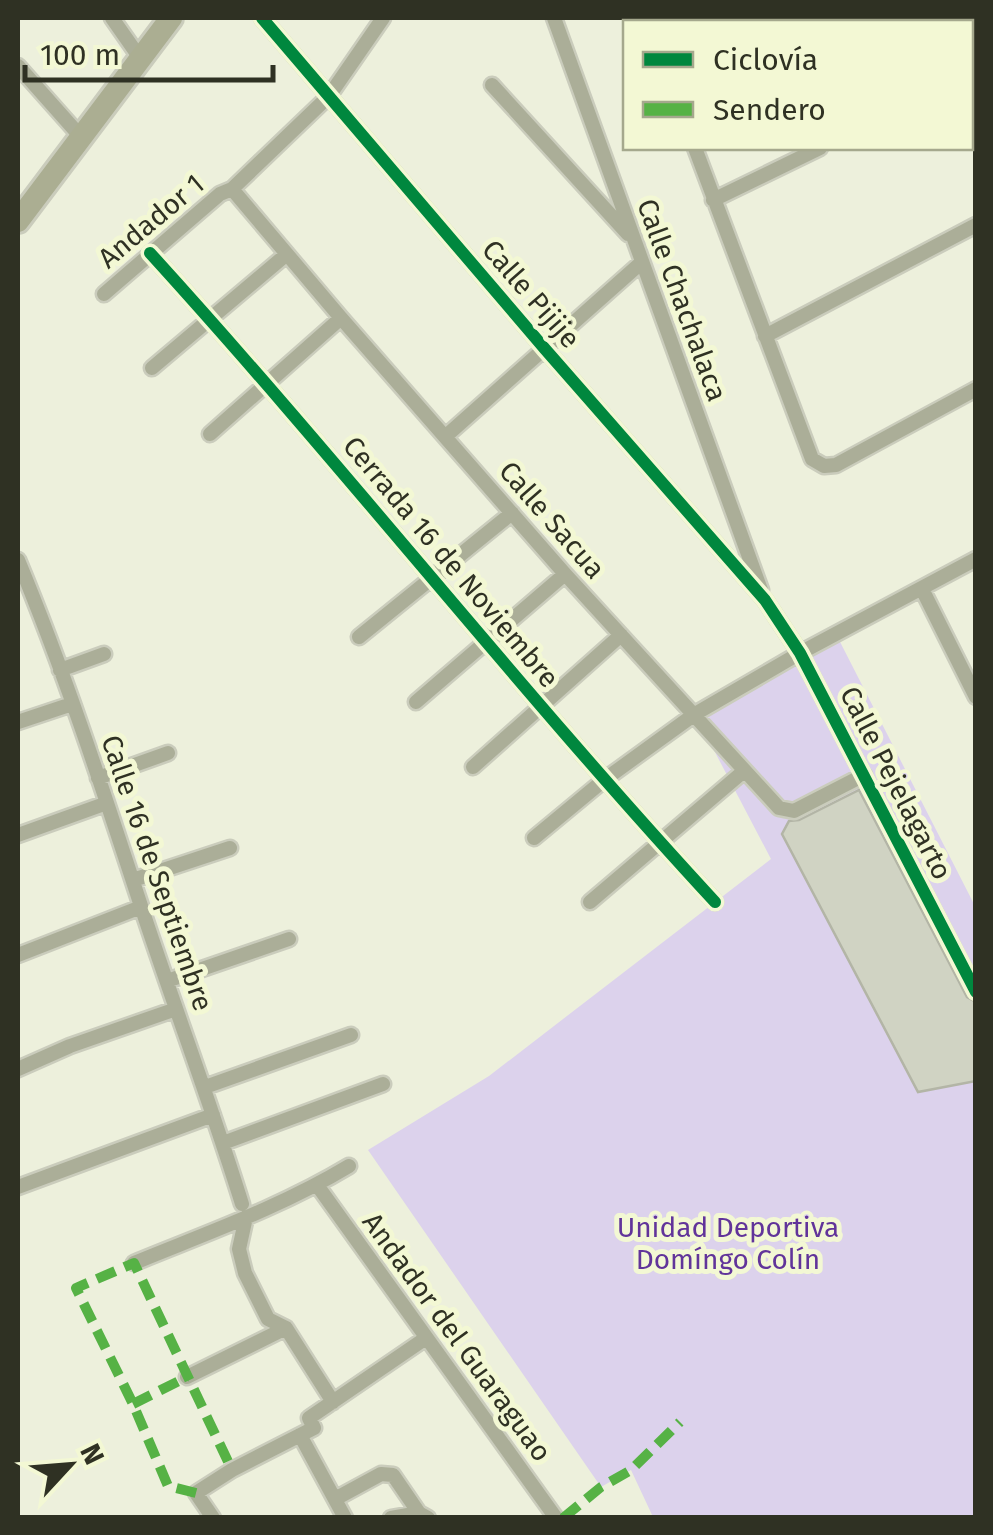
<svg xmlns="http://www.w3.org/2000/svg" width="993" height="1535" viewBox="0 0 993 1535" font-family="'Fira Sans',sans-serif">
  <rect width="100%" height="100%" fill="#edf0dc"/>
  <path fill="#dcd2ec" d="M836,634L975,906V1517H653L631,1470L601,1487L368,1150L489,1076L771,859L695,714Z"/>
  <path fill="#d0d3c3" stroke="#b3b5a6" stroke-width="2.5" d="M859,790L967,997L976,1002V1081L918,1092L782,834L789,821L799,820Z"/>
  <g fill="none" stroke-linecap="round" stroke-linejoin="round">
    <defs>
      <path id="minor" d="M112,18L140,58
        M262,18L545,349L765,600L800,653L976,992
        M554,18L761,590
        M649,18L650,22
        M785,18L788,22
        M970,44L976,40
        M18,66L81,137
        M492,85L628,234
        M695,148L812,459L824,466L836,465L976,389
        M232,189L341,318L565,574L779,808L794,811L864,775
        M713,200L820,148
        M150,253C343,465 520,691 715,902
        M104,294L220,194L232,189L329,96L383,18
        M765,336L976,225
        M152,368L287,254
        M210,434L341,318
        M446,436L642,262
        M18,560C65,673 103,790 141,906C174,1006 211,1104 242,1204
        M922,589L976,697
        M359,637L512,513
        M60,670L104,654
        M416,702L565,574
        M18,722L72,704
        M473,767L621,635
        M98,778L168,753
        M18,835L107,803
        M534,838L604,780L695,714L800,653L976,559
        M133,880L230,848
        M590,902L744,771
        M18,955L141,907
        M167,981L289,939
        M18,1069L70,1046L176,1009
        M205,1087L351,1035
        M223,1143L383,1084
        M317,1185L556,1518
        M18,1187L213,1115
        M246,1217L239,1249L245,1273L268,1319L286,1328L333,1402
        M134,1263C207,1233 281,1207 349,1166
        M187,1377L286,1328
        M300,1435L345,1518
        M335,1499L381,1474L393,1475L419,1513
        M213,1518L196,1493L232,1470L314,1428L309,1418L426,1338
        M391,1518L419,1513L428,1518"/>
      <path id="primary" d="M18,221L171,18"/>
    </defs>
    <use href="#minor" stroke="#caccbc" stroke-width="19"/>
    <use href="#primary" stroke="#caccbc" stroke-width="28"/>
    <use href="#minor" stroke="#abae98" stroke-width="14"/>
    <use href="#primary" stroke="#abae92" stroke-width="22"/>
    <path stroke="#56b245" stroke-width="10" stroke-dasharray="20 10" stroke-linecap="butt" d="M133,1404L187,1377
      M196,1493L168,1486L133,1404L76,1288L134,1263L232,1470
      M563,1518L601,1487L631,1470L680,1422"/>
    <defs>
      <path id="cycleway" d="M262,18L545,349L765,600L800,653L976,992
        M150,253C343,465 520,691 715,902"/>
    </defs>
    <use href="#cycleway" stroke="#f3f8d4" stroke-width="19"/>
    <use href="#cycleway" stroke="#00873e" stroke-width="12"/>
  </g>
  <g text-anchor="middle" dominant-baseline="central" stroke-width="10" stroke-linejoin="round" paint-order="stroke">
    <g font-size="28" fill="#2f3123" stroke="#f3f8d4">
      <text transform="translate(151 221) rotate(-40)">Andador 1</text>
      <text transform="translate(531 294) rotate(49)">Calle Pijije</text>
      <text transform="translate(682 300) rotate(70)">Calle Chachalaca</text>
      <text transform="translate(552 520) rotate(49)">Calle Sacua</text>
      <text transform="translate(451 562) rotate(50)">Cerrada 16 de Noviembre</text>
      <text transform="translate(896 783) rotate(63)">Calle Pejelagarto</text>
      <text transform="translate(157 873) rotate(71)">Calle 16 de Septiembre</text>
      <text transform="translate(457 1337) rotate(54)">Andador del Guaraguao</text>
    </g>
    <g font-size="28" fill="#61349a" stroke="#f3f8d4">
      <text x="728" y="1227">Unidad Deportiva<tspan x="728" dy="32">Domíngo Colín</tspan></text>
    </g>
  </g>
  <rect width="993" height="1535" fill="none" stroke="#2f3123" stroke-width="40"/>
  <rect x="623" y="20" width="350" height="130" fill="#f3f8d4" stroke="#a5a88d" stroke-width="2.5"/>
  <rect x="643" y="52" width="50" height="15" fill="#00873e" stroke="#a5a88d" stroke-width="2.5"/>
  <text x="713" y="70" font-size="30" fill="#2f3123">Ciclovía</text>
  <rect x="643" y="102" width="50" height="15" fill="#56b245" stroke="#a5a88d" stroke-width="2.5"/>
  <text x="713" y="120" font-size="30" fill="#2f3123">Sendero</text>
  <g transform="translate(70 1465) rotate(64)" stroke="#f3f8d4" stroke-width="8" paint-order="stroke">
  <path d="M0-8L18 38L0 25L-18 38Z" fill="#2f3123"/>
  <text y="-15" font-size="28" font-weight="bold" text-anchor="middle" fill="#2f3123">N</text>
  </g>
  <path d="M25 65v15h248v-15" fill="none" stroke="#2f3123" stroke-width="5"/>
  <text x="40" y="65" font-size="30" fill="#2f3123" stroke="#f3f8d4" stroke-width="8" paint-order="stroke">100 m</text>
</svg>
